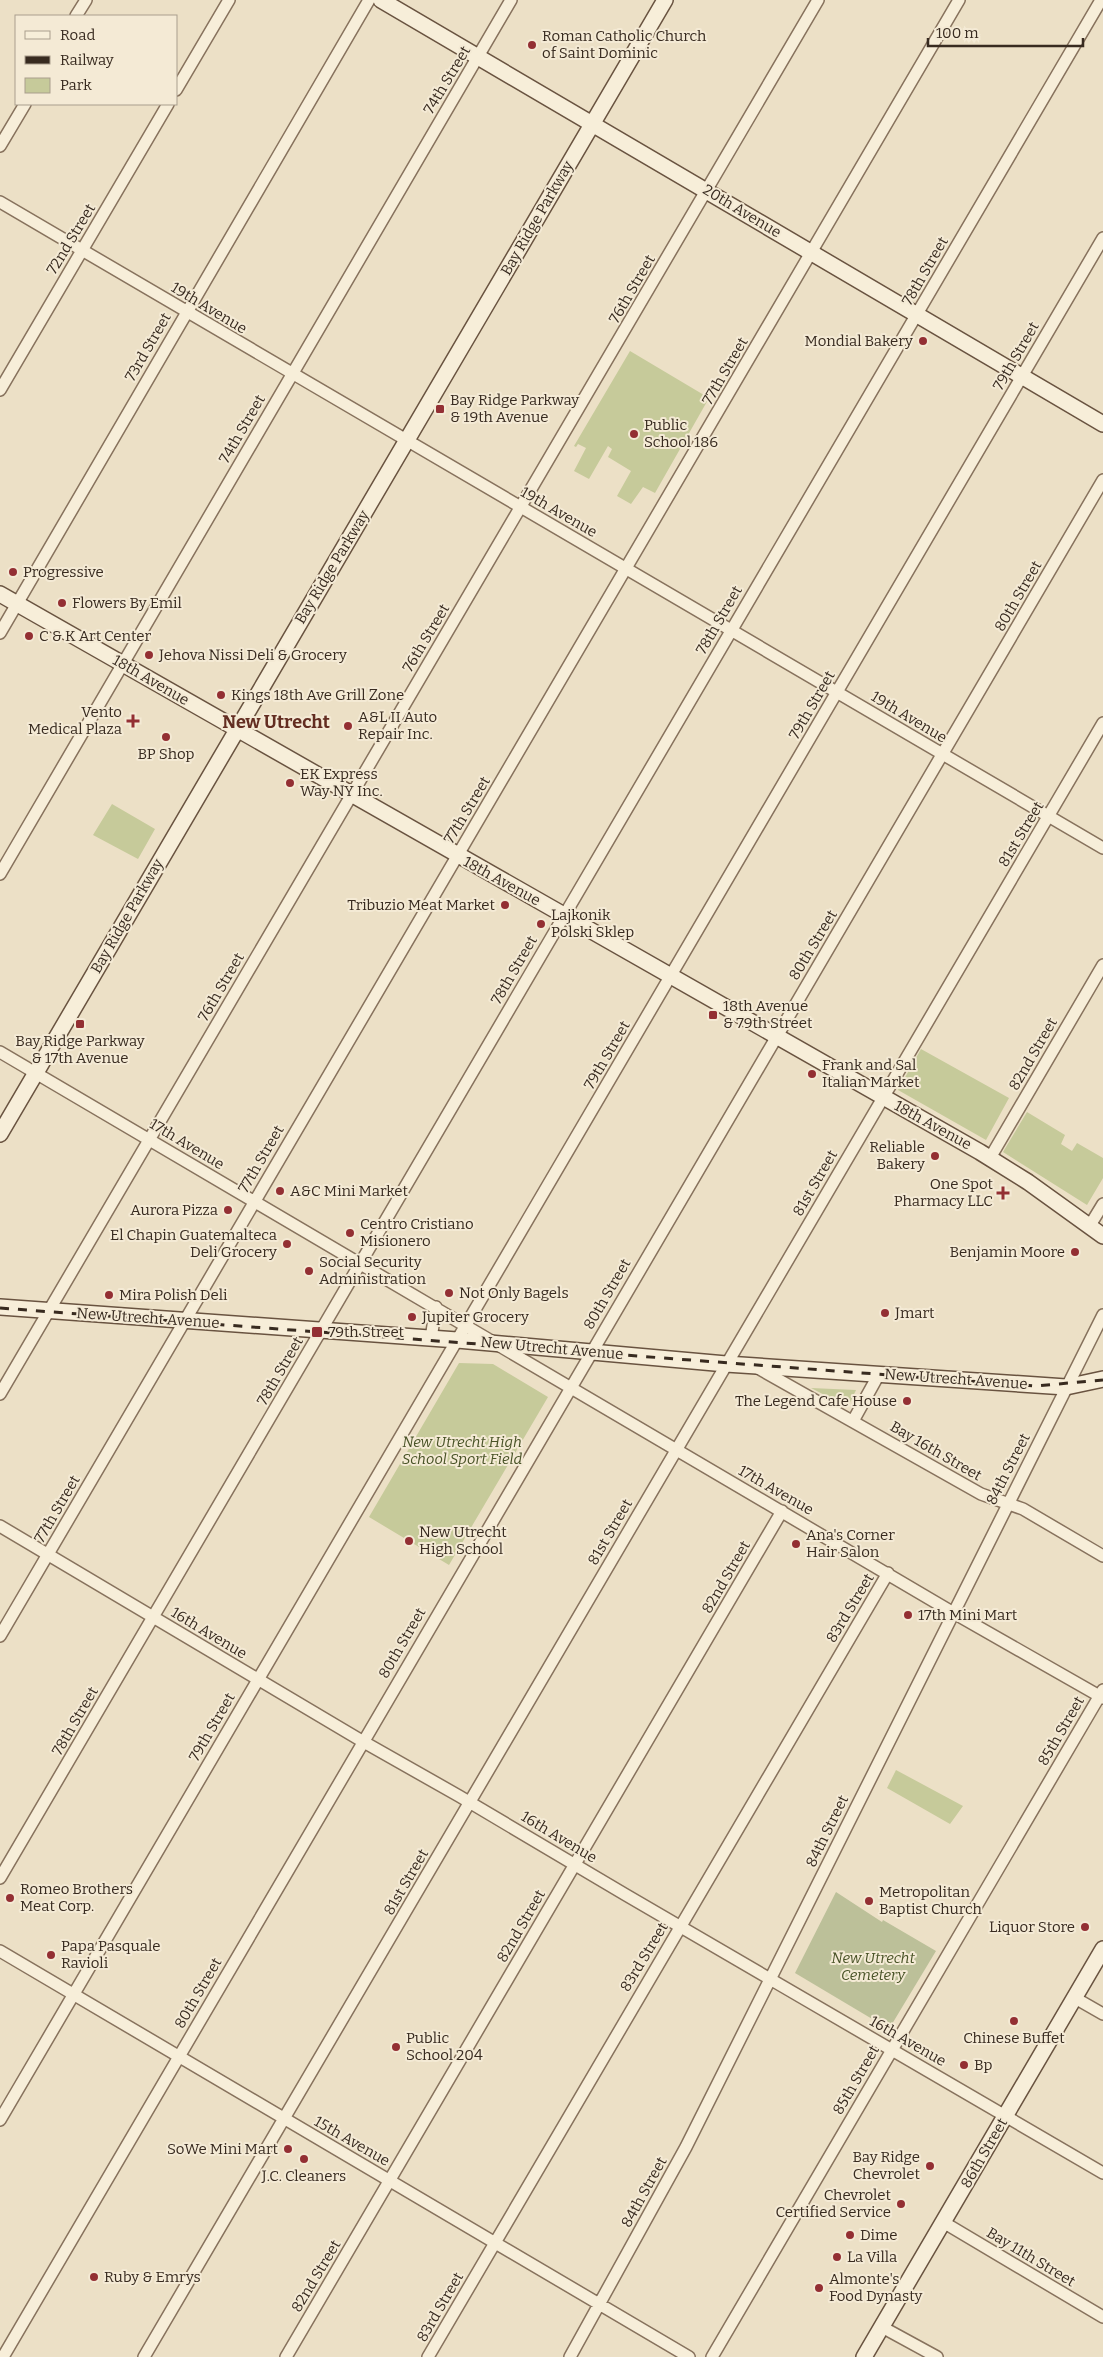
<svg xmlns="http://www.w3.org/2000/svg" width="1103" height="2357" viewBox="0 0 1103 2357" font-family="Bitter,serif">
  <rect width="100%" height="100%" fill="#ece0c6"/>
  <path fill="#c6ca9a" d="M630,351L709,398L655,493L643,487L631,504L617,496L631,471L608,457L612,449L608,446L589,479L574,471L586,448L578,444L576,447L574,446Z
    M112,804L155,829L138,859L93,835Z
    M921,1049L1009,1098L986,1140L898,1090Z
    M1027,1112L1065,1135L1061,1144L1072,1151L1077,1143L1103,1158V1178L1087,1205L1003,1152Z
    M459,1363L493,1364L548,1397L449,1565L369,1517Z
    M811,1388L856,1390L848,1407Z
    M896,1770L963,1806L950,1824L887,1788Z"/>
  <path fill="#bcc099" d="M836,1892L882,1922L883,1920L936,1951L889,2029L795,1973Z"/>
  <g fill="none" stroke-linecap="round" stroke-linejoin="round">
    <defs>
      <path id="street" d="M76,16L86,0
        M176,90L229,0
        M0,146L25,104
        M0,202L1103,848
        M0,390L168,104
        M0,633L369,0
        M0,874L511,0
        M0,1052L952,1612L1103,1698
        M990,1158L1103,965
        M1089,1227L1103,1204
        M431,1338L436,1307
        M756,1367L981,1494L1023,1509L1103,1556
        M0,1394L818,0
        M853,1421L879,1374
        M0,1526L362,1741L459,1796L626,1895L1103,2173
        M0,1636L959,0
        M0,1878L1101,0
        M0,1951L689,2357
        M1075,1998L1103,2014
        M0,2120L1103,238
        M943,2222L1103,2317
        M882,2327L937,2357
        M3,2357L1103,480
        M144,2357L1103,723
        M286,2357L782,1511
        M428,2357L888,1573
        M570,2357L686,2147L1103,1315
        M712,2357L1103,1690"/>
      <path id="secondary" d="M381,0L1103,424
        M0,594L980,1152L1028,1182L1103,1236
        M0,1134L665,0
        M0,1307L457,1340L726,1364L1066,1387L1103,1379
        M864,2357L1103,1949"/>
    </defs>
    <use href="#street" stroke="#87725d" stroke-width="14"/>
    <use href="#secondary" stroke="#695340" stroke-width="18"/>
    <use href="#street" stroke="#f7eed9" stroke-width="11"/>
    <use href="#secondary" stroke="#f7eed9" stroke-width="15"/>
    <path stroke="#382b20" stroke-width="3" stroke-dasharray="9 9" stroke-linecap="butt" d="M0,1308L1035,1386L1103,1380"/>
  </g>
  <g fill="#932f33" stroke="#f4ead5" stroke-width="2">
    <circle cx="532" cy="45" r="5"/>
    <circle cx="923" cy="341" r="5"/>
    <rect x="435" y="404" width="10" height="10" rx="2.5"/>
    <circle cx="634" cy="434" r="5"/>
    <circle cx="13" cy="572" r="5"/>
    <circle cx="62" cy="603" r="5"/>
    <circle cx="29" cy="636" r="5"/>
    <circle cx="149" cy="655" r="5"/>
    <circle cx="221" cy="695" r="5"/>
    <path d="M130.5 713.5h5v5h5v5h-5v5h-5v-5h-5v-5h5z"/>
    <circle cx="348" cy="726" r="5"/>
    <circle cx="166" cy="737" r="5"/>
    <circle cx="290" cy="783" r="5"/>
    <circle cx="505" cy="905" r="5"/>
    <circle cx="541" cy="924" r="5"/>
    <rect x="708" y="1010" width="10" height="10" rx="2.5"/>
    <rect x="75" y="1019" width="10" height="10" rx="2.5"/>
    <circle cx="812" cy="1074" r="5"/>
    <circle cx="935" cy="1156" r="5"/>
    <circle cx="280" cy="1191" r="5"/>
    <path d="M1000.5 1185.5h5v5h5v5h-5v5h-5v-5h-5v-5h5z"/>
    <circle cx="228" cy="1210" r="5"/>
    <circle cx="350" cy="1233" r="5"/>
    <circle cx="287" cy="1244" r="5"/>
    <circle cx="1075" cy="1252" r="5"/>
    <circle cx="309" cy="1271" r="5"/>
    <circle cx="449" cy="1293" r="5"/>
    <circle cx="109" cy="1295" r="5"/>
    <circle cx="885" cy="1313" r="5"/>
    <circle cx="412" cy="1317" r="5"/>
    <rect x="311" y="1326" width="12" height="12" rx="2.5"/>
    <circle cx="907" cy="1401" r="5"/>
    <circle cx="409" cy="1541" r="5"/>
    <circle cx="796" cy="1544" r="5"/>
    <circle cx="908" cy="1615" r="5"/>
    <circle cx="10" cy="1898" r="5"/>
    <circle cx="869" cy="1901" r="5"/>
    <circle cx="1085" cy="1927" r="5"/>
    <circle cx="51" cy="1955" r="5"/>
    <circle cx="1014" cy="2021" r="5"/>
    <circle cx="396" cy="2047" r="5"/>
    <circle cx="964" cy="2065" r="5"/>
    <circle cx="288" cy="2149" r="5"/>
    <circle cx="304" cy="2159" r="5"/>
    <circle cx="930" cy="2166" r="5"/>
    <circle cx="901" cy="2204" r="5"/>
    <circle cx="850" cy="2235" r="5"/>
    <circle cx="837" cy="2257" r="5"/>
    <circle cx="94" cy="2277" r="5"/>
    <circle cx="819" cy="2288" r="5"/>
  </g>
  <g text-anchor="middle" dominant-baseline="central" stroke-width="4" stroke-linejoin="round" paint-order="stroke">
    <g font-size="15" fill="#382b20" stroke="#f4ead5" text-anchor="start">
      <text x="542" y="36">Roman Catholic Church<tspan x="542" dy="17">of Saint Dominic</tspan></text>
      <text x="913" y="341" text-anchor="end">Mondial Bakery</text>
      <text x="450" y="400">Bay Ridge Parkway<tspan x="450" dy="17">&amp; 19th Avenue</tspan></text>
      <text x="644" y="425">Public<tspan x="644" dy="17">School 186</tspan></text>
      <text x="23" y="572">Progressive</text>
      <text x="72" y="603">Flowers By Emil</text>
      <text x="39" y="636">C &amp; K Art Center</text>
      <text x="159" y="655">Jehova Nissi Deli &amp; Grocery</text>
      <text x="231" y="695">Kings 18th Ave Grill Zone</text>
      <text x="122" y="712" text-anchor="end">Vento<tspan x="122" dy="17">Medical Plaza</tspan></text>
      <text x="358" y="717">A&amp;L II Auto<tspan x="358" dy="17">Repair Inc.</tspan></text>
      <text x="166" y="754" text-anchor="middle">BP Shop</text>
      <text x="300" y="774">EK Express<tspan x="300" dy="17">Way NY Inc.</tspan></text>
      <text x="495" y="905" text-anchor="end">Tribuzio Meat Market</text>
      <text x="551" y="915">Lajkonik<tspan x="551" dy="17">Polski Sklep</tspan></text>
      <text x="723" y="1006">18th Avenue<tspan x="723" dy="17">&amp; 79th Street</tspan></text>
      <text x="80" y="1041" text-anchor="middle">Bay Ridge Parkway<tspan x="80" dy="17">&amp; 17th Avenue</tspan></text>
      <text x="822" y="1065">Frank and Sal<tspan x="822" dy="17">Italian Market</tspan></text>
      <text x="925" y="1147" text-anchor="end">Reliable<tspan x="925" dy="17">Bakery</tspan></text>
      <text x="993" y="1184" text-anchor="end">One Spot<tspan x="993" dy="17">Pharmacy LLC</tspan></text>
      <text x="290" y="1191">A&amp;C Mini Market</text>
      <text x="218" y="1210" text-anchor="end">Aurora Pizza</text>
      <text x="360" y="1224">Centro Cristiano<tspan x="360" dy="17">Misionero</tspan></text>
      <text x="277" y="1235" text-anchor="end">El Chapin Guatemalteca<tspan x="277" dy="17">Deli Grocery</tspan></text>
      <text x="1065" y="1252" text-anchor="end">Benjamin Moore</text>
      <text x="319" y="1262">Social Security<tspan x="319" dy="17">Administration</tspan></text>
      <text x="459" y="1293">Not Only Bagels</text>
      <text x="119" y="1295">Mira Polish Deli</text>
      <text x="895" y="1313">Jmart</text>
      <text x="422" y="1317">Jupiter Grocery</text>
      <text x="328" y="1332">79th Street</text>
      <text x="897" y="1401" text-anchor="end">The Legend Cafe House</text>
      <text x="419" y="1532">New Utrecht<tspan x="419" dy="17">High School</tspan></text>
      <text x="806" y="1535">Ana's Corner<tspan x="806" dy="17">Hair Salon</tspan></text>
      <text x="918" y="1615">17th Mini Mart</text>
      <text x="20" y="1889">Romeo Brothers<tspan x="20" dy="17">Meat Corp.</tspan></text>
      <text x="879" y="1892">Metropolitan<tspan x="879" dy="17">Baptist Church</tspan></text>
      <text x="1075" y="1927" text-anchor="end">Liquor Store</text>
      <text x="61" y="1946">Papa Pasquale<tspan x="61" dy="17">Ravioli</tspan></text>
      <text x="406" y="2038">Public<tspan x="406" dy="17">School 204</tspan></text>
      <text x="1014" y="2038" text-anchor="middle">Chinese Buffet</text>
      <text x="974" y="2065">Bp</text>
      <text x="278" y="2149" text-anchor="end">SoWe Mini Mart</text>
      <text x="920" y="2157" text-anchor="end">Bay Ridge<tspan x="920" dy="17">Chevrolet</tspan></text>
      <text x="304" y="2176" text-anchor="middle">J.C. Cleaners</text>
      <text x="891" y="2195" text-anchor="end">Chevrolet<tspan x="891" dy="17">Certified Service</tspan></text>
      <text x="860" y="2235">Dime</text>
      <text x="847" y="2257">La Villa</text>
      <text x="104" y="2277">Ruby &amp; Emrys</text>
      <text x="829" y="2279">Almonte's<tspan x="829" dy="17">Food Dynasty</tspan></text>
    </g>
    <g font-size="15" fill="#382b20" stroke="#f4ead5">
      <text transform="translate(447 80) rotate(-59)">74th Street</text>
      <text transform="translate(742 211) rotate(31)">20th Avenue</text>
      <text transform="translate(537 218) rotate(-60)">Bay Ridge Parkway</text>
      <text transform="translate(71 239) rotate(-59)">72nd Street</text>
      <text transform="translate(925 271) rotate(-60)">78th Street</text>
      <text transform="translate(632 289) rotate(-60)">76th Street</text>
      <text transform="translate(209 308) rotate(31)">19th Avenue</text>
      <text transform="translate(148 347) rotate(-60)">73rd Street</text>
      <text transform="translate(1016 356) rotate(-60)">79th Street</text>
      <text transform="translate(725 371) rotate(-60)">77th Street</text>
      <text transform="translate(242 429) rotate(-60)">74th Street</text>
      <text transform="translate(559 512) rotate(30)">19th Avenue</text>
      <text transform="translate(332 567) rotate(-59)">Bay Ridge Parkway</text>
      <text transform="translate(1018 596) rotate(-60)">80th Street</text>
      <text transform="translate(719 620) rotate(-60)">78th Street</text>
      <text transform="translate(426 638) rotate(-59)">76th Street</text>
      <text transform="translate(151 680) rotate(30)">18th Avenue</text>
      <text transform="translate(812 705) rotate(-60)">79th Street</text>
      <text transform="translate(909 717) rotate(31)">19th Avenue</text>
      <text transform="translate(467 810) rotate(-59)">77th Street</text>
      <text transform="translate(1021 834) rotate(-59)">81st Street</text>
      <text transform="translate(502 881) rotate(29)">18th Avenue</text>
      <text transform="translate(127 916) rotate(-60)">Bay Ridge Parkway</text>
      <text transform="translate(813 945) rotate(-59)">80th Street</text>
      <text transform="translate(514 970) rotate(-60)">78th Street</text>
      <text transform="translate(221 987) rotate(-60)">76th Street</text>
      <text transform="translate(1033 1054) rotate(-60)">82nd Street</text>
      <text transform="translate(607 1055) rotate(-60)">79th Street</text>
      <text transform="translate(933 1125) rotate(29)">18th Avenue</text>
      <text transform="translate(187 1144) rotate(31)">17th Avenue</text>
      <text transform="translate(261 1159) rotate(-60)">77th Street</text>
      <text transform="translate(815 1183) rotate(-60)">81st Street</text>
      <text transform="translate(607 1294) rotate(-60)">80th Street</text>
      <text transform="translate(148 1318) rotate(4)">New Utrecht Avenue</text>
      <text transform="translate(552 1348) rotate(5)">New Utrecht Avenue</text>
      <text transform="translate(280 1371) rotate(-60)">78th Street</text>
      <text transform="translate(956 1379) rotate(4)">New Utrecht Avenue</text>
      <text transform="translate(936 1451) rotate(30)">Bay 16th Street</text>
      <text transform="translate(1008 1469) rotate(-63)">84th Street</text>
      <text transform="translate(776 1490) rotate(30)">17th Avenue</text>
      <text transform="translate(57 1509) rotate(-60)">77th Street</text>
      <text transform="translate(610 1532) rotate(-60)">81st Street</text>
      <text transform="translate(726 1577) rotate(-60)">82nd Street</text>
      <text transform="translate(850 1608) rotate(-59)">83rd Street</text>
      <text transform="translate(209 1633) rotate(31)">16th Avenue</text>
      <text transform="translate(402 1643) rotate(-60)">80th Street</text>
      <text transform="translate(75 1721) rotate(-60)">78th Street</text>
      <text transform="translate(212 1727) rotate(-60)">79th Street</text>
      <text transform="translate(1061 1731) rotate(-60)">85th Street</text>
      <text transform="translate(827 1831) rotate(-64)">84th Street</text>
      <text transform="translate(559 1837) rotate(31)">16th Avenue</text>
      <text transform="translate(406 1882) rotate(-60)">81st Street</text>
      <text transform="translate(521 1926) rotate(-60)">82nd Street</text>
      <text transform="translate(644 1957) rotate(-59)">83rd Street</text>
      <text transform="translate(198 1993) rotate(-60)">80th Street</text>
      <text transform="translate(908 2041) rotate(30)">16th Avenue</text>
      <text transform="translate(856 2080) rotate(-60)">85th Street</text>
      <text transform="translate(352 2141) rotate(30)">15th Avenue</text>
      <text transform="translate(984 2153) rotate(-60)">86th Street</text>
      <text transform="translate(644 2192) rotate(-61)">84th Street</text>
      <text transform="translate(1031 2257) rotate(31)">Bay 11th Street</text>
      <text transform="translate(316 2276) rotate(-59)">82nd Street</text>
      <text transform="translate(440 2307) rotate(-60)">83rd Street</text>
    </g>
    <g font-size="15" font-style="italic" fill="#495327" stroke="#f4ead5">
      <text x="462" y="1442">New Utrecht High<tspan x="462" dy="17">School Sport Field</tspan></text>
      <text x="873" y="1958">New Utrecht<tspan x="873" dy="17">Cemetery</tspan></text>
    </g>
    <g font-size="18" font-weight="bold" fill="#632d21" stroke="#f4ead5">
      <text x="276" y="722">New Utrecht</text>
    </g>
  </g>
  <rect x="15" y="15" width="162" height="90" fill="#f4ead5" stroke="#a99e8d"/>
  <rect x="25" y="31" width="25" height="8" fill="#f7eed9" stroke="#a99e8d"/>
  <text x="60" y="40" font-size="15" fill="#382b20">Road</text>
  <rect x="25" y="56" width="25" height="8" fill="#382b20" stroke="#a99e8d"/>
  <text x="60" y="65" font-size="15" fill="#382b20">Railway</text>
  <rect x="25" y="78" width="25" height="15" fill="#c6ca9a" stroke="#a99e8d"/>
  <text x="60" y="90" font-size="15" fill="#382b20">Park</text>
  <path d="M928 38v8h155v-8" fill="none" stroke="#382b20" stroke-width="2.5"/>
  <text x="936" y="38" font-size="15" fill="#382b20" stroke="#f4ead5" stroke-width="4" paint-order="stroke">100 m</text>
</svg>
